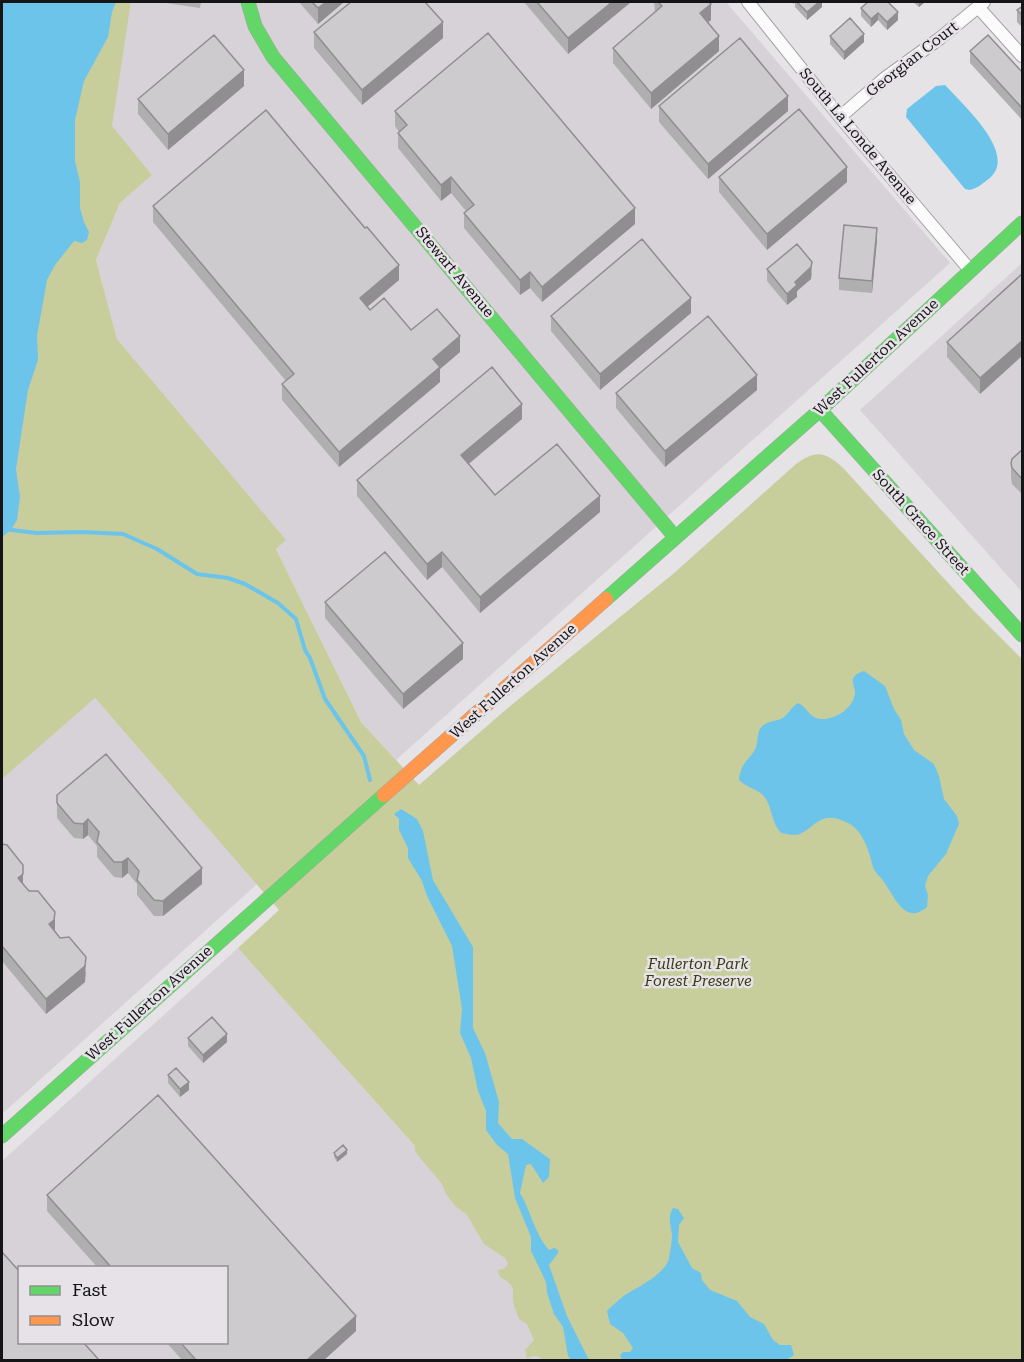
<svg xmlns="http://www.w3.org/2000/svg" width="1024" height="1362" viewBox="0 0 1024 1362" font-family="'Roboto Serif',serif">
  <rect width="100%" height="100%" fill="#e5e3e6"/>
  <path fill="#d7d2d8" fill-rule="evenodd" d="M131,2H726L950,263L396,760L361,722L276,549L285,540L117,339L96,260L120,203L152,175L111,126Z
    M1022,263V592L860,410Z
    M94,697L257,884L2,1114V779Z
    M238,948L606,1360H410L409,1359L406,1360H2V1161ZM20,1268H226V1342H20Z"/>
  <path fill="#c7ce9c" d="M2,2H131L112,126L152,175L120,203L96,260L117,339L286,540L276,549L361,722L419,785L509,707L673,574L796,464C817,449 826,452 844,469L971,608L1022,659V1360H544C537,1356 534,1354 527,1359L525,1350L534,1340L527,1324L519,1319C517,1312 513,1306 513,1299C512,1294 515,1289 510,1284C505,1278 499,1280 498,1270L504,1269L508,1264L505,1258L484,1244L467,1215L455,1206L446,1194L442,1184L421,1159L415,1151V1146L238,948L279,910L95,698L2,779Z"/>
  <path fill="#6dc4ea" d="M2,2H116L112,12L108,37L84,81L75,120V161L80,182V208L84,222L89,232L87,240L82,243L74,241L55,265L47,280L37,336L38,360L28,390L16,469L20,497L17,520L11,530L2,537Z
    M945,85C962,104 1018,153 990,178C983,183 978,188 970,190L965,189L906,117L907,109L936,86Z
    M864,671L885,686L894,709L901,720L904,734L914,750L934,764L939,776L944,799L957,816L959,824L946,854L928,876L925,886L928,895L927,907C905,926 895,897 884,882C881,877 875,873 873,867C870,856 868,847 862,837C857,828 850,823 841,820C821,812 814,827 800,834C794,836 787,834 781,833C771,822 773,811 766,799C760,789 748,789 739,780C741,760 751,760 756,747C758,741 757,734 760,729C765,721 773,722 781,719C788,715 791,707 798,703C806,706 808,715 816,718C831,723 854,709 855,693C855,688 852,684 853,679C855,674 860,672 864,671Z
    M401,809L417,819L423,831L433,880L473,947V1028L485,1053L499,1102L498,1123L512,1139H522L550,1159L549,1177L543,1183L531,1164L526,1165L520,1193C531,1211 534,1233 549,1250L554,1248L558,1250V1253L549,1265L567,1316L589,1360H571L568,1356L563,1327L554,1314L547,1293L546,1282L531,1251V1237L515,1198L508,1154L497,1145L486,1130V1111L478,1091L471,1058L460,1033L462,1009L452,946L427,896L422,881L408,858V848L399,830V819L394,814Z
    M673,1208L678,1209L684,1218L679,1225L678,1242L692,1268L701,1273L702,1280L710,1290L737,1301L750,1317L764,1324L773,1340L780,1345H791L794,1355L788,1359L622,1360L620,1355L623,1352H630L633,1348L623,1333L610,1324L607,1311C613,1305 620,1298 628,1293C639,1287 667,1272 669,1258C670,1251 672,1242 672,1235C671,1225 667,1218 673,1208Z"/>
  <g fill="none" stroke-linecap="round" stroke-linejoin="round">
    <path stroke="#6dc4ea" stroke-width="4" d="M11,530L37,533L82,532L123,534L157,549L197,574L228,578L245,584L278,603L296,619L305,650L310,658L325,699L364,756L370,780"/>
    <defs>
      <path id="street" d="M748,2L840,117L970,270
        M978,7L1022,56
        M840,117L885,78L939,39L984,2"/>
      <path id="fast" d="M248,2L255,26L273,57L675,537
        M820,410L1022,635
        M606,599L820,410L1022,223
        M2,1136L384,795"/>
      <path id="slow" d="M384,795L606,599"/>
    </defs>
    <use href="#street" stroke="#a5a3a5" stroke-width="14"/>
    <use href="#fast" stroke="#a5a3a5" stroke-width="15"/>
    <use href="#slow" stroke="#a5a3a5" stroke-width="15"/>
    <use href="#street" stroke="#fbfbfb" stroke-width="12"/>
    <use href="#fast" stroke="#63d668" stroke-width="14"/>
    <use href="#slow" stroke="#ff974d" stroke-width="14"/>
  </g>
  <path fill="#b0afb0" d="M159,2H201L200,8Z
    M299,2H344L318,24Z
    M524,2H631L568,54Z
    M654,2H708L711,20L708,22L719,51L651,109L613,63V48L655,13Z
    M792,2H822V7L807,20L795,7V2L793,4Z
    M868,2L898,20L887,30L878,20L871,27L861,16V8Z
    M913,2H925L919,7Z
    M1023,6V28L1017,22V10Z
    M314,32L443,38L362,105L314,48Z
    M830,36L864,42L844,60L830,44Z
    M970,51L1023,73V121L970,63Z
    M244,86L168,150L138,114V99Z
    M659,106L788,111L708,179L659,122Z
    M395,111L635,224L542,302L530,288L520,295L464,228V213L466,211L451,193L441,201L398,148V133L399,132L395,126Z
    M719,177L847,182L767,250L719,192Z
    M153,206L399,280L367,307L370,310L411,330L460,352L440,369V382L339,467L282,400V384L286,381L153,222Z
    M877,240L872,293L839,290V278Z
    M767,269L812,273L811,279L797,291V297L787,305L767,281Z
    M1023,275V355L980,394L947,357V342Z
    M691,313L600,390L551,331V316Z
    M757,390L665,467L616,408V393Z
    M522,419L469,464L495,495L600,512L480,613L442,567L427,580L357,496V480Z
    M1023,449V495L1012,484L1011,478V463Z
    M325,602L463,659L403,709L325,618Z
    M57,795L202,884L163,916H154L137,895V884L128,873L122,878L114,877L97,857V846L88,835L83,839L74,838L57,818Z
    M2,844L23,884L55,927V931L86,973L85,982L46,1014L2,961Z
    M188,1038L227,1042L203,1063L188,1046Z
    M168,1075L189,1090L180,1097L168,1083Z
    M158,1095L356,1316V1331L324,1360H182L166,1342H226V1268H98L47,1211V1195Z
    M334,1153L347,1154L337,1162L334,1157Z"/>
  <path fill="#908e90" d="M326,2H344L318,24V8Z
    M612,2H631L568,54V38Z
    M819,2H822V7L807,20V12Z
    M919,2H925L919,7Z
    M711,4V20L700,29V13Z
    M898,12V20L887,30V22Z
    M878,13V20L871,27V19Z
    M443,22V38L362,105V90Z
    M864,34V42L844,60V52Z
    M719,36V51L651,109V93Z
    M244,70V86L168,150V134Z
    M788,96V111L708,179V164Z
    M847,167V182L767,250V234Z
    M451,177V193L441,201V185Z
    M635,208V224L542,302V287Z
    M877,228V240L872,293V281Z
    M812,262L811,279L797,291V297L787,305V294L795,282Z
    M399,265V280L360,313V298Z
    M530,272V288L520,295V280Z
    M691,298V313L600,390V374Z
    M460,336V352L440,369V382L339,467V452L433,359Z
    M1023,340V355L980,394V378Z
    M757,375V390L665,467V451Z
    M522,404V419L461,470V455Z
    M600,496V512L480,613V597Z
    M442,552V567L427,580V564Z
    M463,643V659L403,709V694Z
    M88,819V835L83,839V824Z
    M128,858V873L122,878V862Z
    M23,865V889L18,878Z
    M202,868V884L163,916V901Z
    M55,912V927L54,935L49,924Z
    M86,957L85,982L46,1014V999Z
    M227,1034V1042L203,1063V1055Z
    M189,1082V1090L180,1097V1089Z
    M347,1150V1154L337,1162V1158Z
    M356,1316V1331L324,1360H307Z"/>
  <path fill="#cdcbcd" stroke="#908e90" stroke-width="1.5" d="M312,2H326L318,8Z
    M351,2H425L443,22L362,90L314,32Z
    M537,2H612L568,38Z
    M658,2H708L711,4L700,13L719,36L651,93L613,48L662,6Z
    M797,2H819L807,12Z
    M868,2H888L898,12L887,22L878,13L871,19L861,8Z
    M1023,6V16L1017,10Z
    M850,18L864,34L844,52L830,36Z
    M488,33L635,208L542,287L530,272L520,280L464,213L474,205L451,177L441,185L398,133L407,125L395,111Z
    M214,35L244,70L168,134L138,99Z
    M988,35L1023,73V109L970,51Z
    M740,38L788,96L708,164L659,106Z
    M799,109L847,167L767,234L719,177Z
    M266,110L365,228L367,227L399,265L360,298L370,310L384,298L411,330L437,309L460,336L433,359L440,367L339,452L282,384L294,374L153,206Z
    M844,225L877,228L872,281L839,278Z
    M642,239L691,298L600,374L551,316Z
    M797,244L812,262L811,267L795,282L797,285L787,294L767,269Z
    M1022,274L1023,340L980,378L947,342Z
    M708,316L757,375L665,451L616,393Z
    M492,367L522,404L461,455L495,495L557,444L600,496L480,597L442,552L427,564L357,480Z
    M1023,449V480L1012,468L1011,463L1012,459Z
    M385,552L463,643L403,694L325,602Z
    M106,754L202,868L163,901L154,900L137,880L139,871L128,858L122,862H114L97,842L99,832L88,819L83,824L74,823L57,803V795Z
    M2,844L7,845L23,865V874L18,878L29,891H38L55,912L54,920L49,924L60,938L69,937L86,957L85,966L46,999L2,946Z
    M212,1017L227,1034L203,1055L188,1038Z
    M176,1068L189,1082L180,1089L168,1075Z
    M158,1095L356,1316L307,1360H196L180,1342H226V1268H112L47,1195Z
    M343,1145L347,1150L337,1158L334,1153Z
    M2,1252L20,1272V1342H83L99,1360H2Z"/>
  <g text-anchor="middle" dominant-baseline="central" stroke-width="5" stroke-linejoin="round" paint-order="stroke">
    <g font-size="15" fill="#151416" stroke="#e6e2e7">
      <text transform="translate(912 59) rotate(-38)">Georgian Court</text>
      <text transform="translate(858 136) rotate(50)">South La Londe Avenue</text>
      <text transform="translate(455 272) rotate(50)">Stewart Avenue</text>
      <text transform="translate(876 357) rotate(-43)">West Fullerton Avenue</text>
      <text transform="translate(921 522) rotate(48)">South Grace Street</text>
      <text transform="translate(513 681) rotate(-42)">West Fullerton Avenue</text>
      <text transform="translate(149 1003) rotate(-42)">West Fullerton Avenue</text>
    </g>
    <g font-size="15" font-style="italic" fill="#373d12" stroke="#e6e2e7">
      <text x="698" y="964">Fullerton Park<tspan x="698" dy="17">Forest Preserve</tspan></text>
    </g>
  </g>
  <rect width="1024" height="1362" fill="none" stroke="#151416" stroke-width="6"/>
  <rect x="18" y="1266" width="210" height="78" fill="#e6e2e7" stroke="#929093" stroke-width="1.5"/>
  <rect x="30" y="1286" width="30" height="9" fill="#63d668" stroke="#929093" stroke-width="1.5"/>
  <text x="72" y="1296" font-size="18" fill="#151416">Fast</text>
  <rect x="30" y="1316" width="30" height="9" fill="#ff974d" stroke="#929093" stroke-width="1.5"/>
  <text x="72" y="1326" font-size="18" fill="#151416">Slow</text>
</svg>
